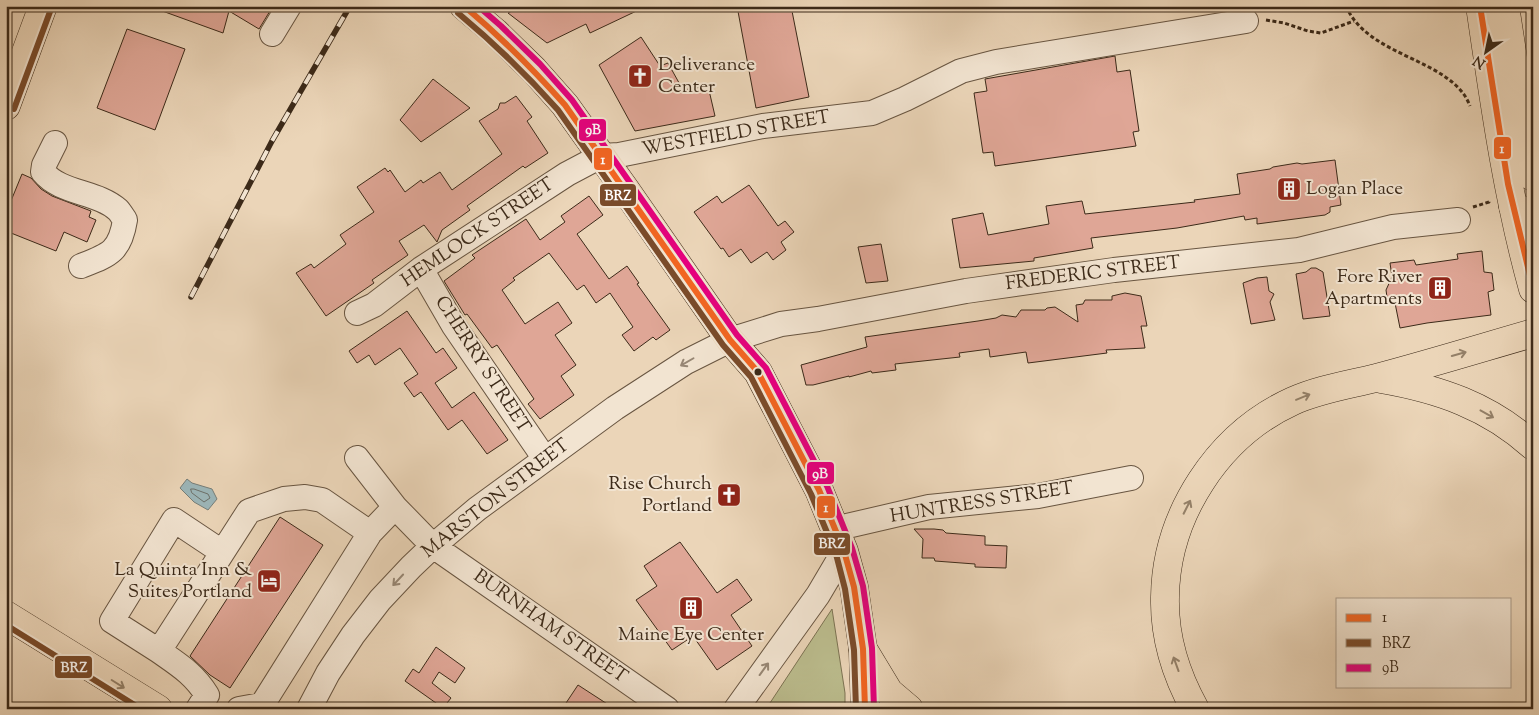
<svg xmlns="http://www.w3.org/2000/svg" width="1539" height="715" viewBox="0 0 1539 715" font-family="'Sorts Mill Goudy',serif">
  <rect width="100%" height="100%" fill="#ebd5b8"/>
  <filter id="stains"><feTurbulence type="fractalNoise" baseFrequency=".004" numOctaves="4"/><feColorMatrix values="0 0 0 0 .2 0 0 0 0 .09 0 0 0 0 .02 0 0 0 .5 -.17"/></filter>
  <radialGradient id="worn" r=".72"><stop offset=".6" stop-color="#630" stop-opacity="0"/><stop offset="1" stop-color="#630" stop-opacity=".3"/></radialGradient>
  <path fill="#bbbc8d" stroke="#7c7353" d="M832,609L845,693V709H766Z"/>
  <path fill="#9cb6b9" stroke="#767e79" d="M187,479L192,483L212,489L217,499L208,510L194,502L180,488Z"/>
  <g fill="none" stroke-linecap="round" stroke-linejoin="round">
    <path stroke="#6c7069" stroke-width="1" d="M191,489H194L208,494L210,498L204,502L192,493Z"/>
  </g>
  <path fill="#dfa696" stroke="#3c2a19" d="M155,6H273L259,29L229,11L223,33L154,8Z
    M522,6H647L590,33L586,24L547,43L508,13Z
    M737,6H791L809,97L756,108Z
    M127,29L185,49L155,130L97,108Z
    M641,37L660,66L668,63L683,90L708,86L715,116L635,131L599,65Z
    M1115,56L1117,72L1130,70L1139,131L1133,132L1136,146L995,166L993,152L983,153L974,93L987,91L985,79Z
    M433,79L470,108L421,142L400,120Z
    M516,96L532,117L527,121L548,153L525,168L523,166L467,206L470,210L442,230L437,242L424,225L399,241L408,255L372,280L374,283L326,316L296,273L311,264L314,268L346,244L340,235L374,212L357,187L385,168L388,172L390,170L405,192L421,180L423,183L440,172L452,190L502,154L479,121L498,109L500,103H505Z
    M1335,160L1341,205L1330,207V212L1325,215L1257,224V218L1245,220L1244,216L1177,228L1091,238L1093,248L1034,258V261L960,268L952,219L983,213L988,235L1049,224L1046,206L1082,201L1085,214L1195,202L1194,200L1240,194L1237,174L1270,169L1273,167L1297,163L1302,164Z
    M22,174L31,178L41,189L52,196L91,211L89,217L96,220L87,242L64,232L56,251L6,231V213Z
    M749,185L778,226L785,221L794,232L781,242L786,250L773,260L767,252L751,263L741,249L729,257L723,248L721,249L694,212L717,196L722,203Z
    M589,196L603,215L577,234L609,279L627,266L639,283L637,284L670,330L656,340L653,337L634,351L622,335L633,327L610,293L596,303L584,285L577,290L549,253L513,278L515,280L502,290L525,324L558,302L572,323L555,335L576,365L561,376L574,395L540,419L528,404L534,399L497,345L492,348L467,314L465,315L444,281L475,258L472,255L526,219L540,240L565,222L561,216Z
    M881,244L888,281L866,283L858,247Z
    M1482,251L1484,272L1492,273L1494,290L1488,292L1491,315L1427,323L1400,328L1395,303L1388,304L1386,290L1392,277L1390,263L1414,260L1416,265L1458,259L1457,254Z
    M1311,268H1316L1323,272L1330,316L1303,319L1296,274L1306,272Z
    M1267,277L1269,291L1274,294L1270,302L1275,320L1251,324L1243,283L1257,278Z
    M1125,293L1141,296L1147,326H1141L1145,348L1106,350L1107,353L1028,363L1026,352L990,357L989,349L959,353L960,357L895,364L896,370L872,373L871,371L849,377V376L813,385H806L801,365L867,347L865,337L978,321L996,318L1002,315L1016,317L1021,310H1045L1047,308L1055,307L1078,322L1076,305L1083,304L1085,300H1112V296Z
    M407,311L436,353L443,348L457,368L435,383L452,408L474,392L508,440L487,454L462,420L448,430L421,392L414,397L404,383L418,374L400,348L375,365L369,355L357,363L349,351Z
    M280,517L323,545L230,688L210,675L190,656Z
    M914,529H934L943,530L946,533L985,536V545L1007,546L1006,568L975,567V564L935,561L934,558H922L923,539Z
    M680,542L717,593L737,579L752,600L731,615L752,646L717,670L693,636L672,650L636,600L657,586L644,566Z
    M436,647L465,668L455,683L439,672L432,683L451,698L443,708L405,681L413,669L419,673Z
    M578,685L615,709H562Z"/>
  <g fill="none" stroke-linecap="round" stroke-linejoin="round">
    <defs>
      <path id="minor" d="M272,34L289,6
        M55,143L44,165L43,172C61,194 97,191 118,210C120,212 123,217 125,220C120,252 109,255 81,266
        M421,269L454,326L545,459
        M357,313L374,305L421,269L567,174L601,156L619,155L763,126L872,113L905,99L961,71L996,62L1246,21
        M357,458L395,507
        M834,529L929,507L1038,496L1131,478
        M159,651L112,621L174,520L222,552
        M198,709L207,695C194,674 179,665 159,651L249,511L284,499L305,497L322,500L370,533L395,507L433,546L667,709
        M239,709L262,705L370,533
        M309,709L328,673L353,635L380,600L411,567L433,546L477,509L615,408L686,362L730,340L781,324L818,319L966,291L1114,270L1299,250L1393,227L1458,220
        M736,709L818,595L844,551"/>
      <path id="major" d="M464,6L495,32L534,70L565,105L625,189L730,340L758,372L819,490L844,551L854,587L863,649L865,709
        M1480,6C1494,101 1507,196 1533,289
        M1505,6L1525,137L1533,177
        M6,106L43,6
        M6,615L158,709"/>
      <path id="highway" d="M1513,206L1533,216
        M1381,379C1439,389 1489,406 1533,446
        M863,649L889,692L909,709
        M1195,709C1176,675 1164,636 1165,597C1166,515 1218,435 1293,401C1320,389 1348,385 1376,378C1429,364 1481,348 1533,333"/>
    </defs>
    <use href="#minor" stroke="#685541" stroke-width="26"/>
    <use href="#major" stroke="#3c2a19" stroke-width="29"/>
    <use href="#highway" stroke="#3c2a19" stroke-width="29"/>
    <path stroke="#3c2a19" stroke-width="3" stroke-dasharray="4 2.5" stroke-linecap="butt" d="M1346,6C1368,58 1452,58 1470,106
      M1266,20L1284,23L1308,31L1321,33L1354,21
      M1473,207L1489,202V200"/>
    <use href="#minor" stroke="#f2e4d1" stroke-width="24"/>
    <use href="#major" stroke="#ebd5b8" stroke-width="28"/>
    <use href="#highway" stroke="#ebd5b8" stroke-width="28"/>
    <defs>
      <path id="rail" d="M191,297L272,141L350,6"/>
    </defs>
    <use href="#rail" stroke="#3c2a19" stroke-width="5.5"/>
    <use href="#rail" stroke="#f2e4d1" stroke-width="4" stroke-dasharray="11" stroke-linecap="butt"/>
    <defs>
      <path id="bus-1" d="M464,6C501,37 533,69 565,105L730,340L758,372L819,490L844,551L854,587L863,649L865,709
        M1480,6L1508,184L1533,288"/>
      <path id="bus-2" d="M458,13C494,43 527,75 558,110L723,345L751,377L811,494L836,554L845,589L854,650L856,709
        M14,109L51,9
        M6,625L141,709"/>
      <path id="bus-3" d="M478,6L501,26L540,64L572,100L737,335L766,368L827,486L852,548L863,586L872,648L874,709"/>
    </defs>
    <use href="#bus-1" stroke="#f2e4d1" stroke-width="10"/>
    <use href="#bus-2" stroke="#f2e4d1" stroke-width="10"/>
    <use href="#bus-3" stroke="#f2e4d1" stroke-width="10"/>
    <use href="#bus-1" stroke="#f26522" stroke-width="6"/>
    <use href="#bus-2" stroke="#7a4b2a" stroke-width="6"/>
    <use href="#bus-3" stroke="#e5007d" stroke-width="6"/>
  </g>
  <defs><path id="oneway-shaft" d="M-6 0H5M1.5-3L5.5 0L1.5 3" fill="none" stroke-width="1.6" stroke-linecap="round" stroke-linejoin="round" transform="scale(1.25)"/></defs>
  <g stroke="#948068">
    <use href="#oneway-shaft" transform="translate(1459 354) rotate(-16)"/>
    <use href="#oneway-shaft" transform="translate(1303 397) rotate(-22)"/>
    <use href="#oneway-shaft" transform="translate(1487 414) rotate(29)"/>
    <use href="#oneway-shaft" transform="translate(1187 507) rotate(-63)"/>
    <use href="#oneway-shaft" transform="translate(1176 664) rotate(-110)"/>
    <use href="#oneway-shaft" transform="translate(118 684) rotate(32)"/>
  </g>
  <g stroke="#978775">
    <use href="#oneway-shaft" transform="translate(687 362) rotate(150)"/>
    <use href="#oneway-shaft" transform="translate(398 580) rotate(133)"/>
    <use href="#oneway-shaft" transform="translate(764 669) rotate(-54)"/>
  </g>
  <defs>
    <symbol id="church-square" viewBox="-11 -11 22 22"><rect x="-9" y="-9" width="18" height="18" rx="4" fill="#8f2418" stroke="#f2e4d1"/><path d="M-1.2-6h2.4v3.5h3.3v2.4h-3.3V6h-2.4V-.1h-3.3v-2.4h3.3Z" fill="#fff"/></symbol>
    <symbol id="building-square" viewBox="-11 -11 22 22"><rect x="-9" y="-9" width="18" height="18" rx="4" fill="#8f2418" stroke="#f2e4d1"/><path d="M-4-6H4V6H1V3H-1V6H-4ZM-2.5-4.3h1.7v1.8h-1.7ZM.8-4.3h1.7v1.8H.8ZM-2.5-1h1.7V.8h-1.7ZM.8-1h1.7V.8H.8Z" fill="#fff"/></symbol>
    <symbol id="hotel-square" viewBox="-11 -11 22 22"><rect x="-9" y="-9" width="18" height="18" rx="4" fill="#8f2418" stroke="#f2e4d1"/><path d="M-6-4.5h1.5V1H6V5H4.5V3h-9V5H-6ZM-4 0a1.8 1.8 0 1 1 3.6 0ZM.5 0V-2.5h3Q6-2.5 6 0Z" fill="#fff"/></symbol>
  </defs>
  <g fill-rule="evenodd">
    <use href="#church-square" x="626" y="62" width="28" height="28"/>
    <use href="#building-square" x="1275" y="175" width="28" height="28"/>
    <use href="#building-square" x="1426" y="274" width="28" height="28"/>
    <use href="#church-square" x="715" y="481" width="28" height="28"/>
    <use href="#hotel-square" x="255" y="567" width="28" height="28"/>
    <use href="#building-square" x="677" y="594" width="28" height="28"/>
  </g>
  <circle fill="#3c2a19" stroke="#f2e4d1" stroke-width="2" cx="758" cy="372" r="4.5"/>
  <g text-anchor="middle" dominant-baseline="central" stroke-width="4" stroke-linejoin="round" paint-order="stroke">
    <g font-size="19" fill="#3c2a19" stroke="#f2e4d1" text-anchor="end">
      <text x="658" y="65" text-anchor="start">Deliverance<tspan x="658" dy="22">Center</tspan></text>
      <text x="1306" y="189" text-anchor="start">Logan Place</text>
      <text x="1422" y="277">Fore River<tspan x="1422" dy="22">Apartments</tspan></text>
      <text x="712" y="484">Rise Church<tspan x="712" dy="22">Portland</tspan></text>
      <text x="252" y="570">La Quinta Inn &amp;<tspan x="252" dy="22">Suites Portland</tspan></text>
      <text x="691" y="635" text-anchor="middle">Maine Eye Center</text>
    </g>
    <g font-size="19" fill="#3c2a19" stroke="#f2e4d1">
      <text transform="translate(736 134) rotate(-10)">WESTFIELD STREET</text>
      <text transform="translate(478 233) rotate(-34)">HEMLOCK STREET</text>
      <text transform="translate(1093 274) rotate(-7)">FREDERIC STREET</text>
      <text transform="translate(482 365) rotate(57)">CHERRY STREET</text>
      <text transform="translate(496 499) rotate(-38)">MARSTON STREET</text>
      <text transform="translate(982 503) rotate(-9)">HUNTRESS STREET</text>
      <text transform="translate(550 627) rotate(35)">BURNHAM STREET</text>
    </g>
  </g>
  <g stroke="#f2e4d1" stroke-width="2">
    <rect x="578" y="118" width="29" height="24" rx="5" fill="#e5007d"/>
    <rect x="1493" y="136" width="19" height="24" rx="5" fill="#f26522"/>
    <rect x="593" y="147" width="20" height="24" rx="5" fill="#f26522"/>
    <rect x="599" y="183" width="38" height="24" rx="5" fill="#7a4b2a"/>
    <rect x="806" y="461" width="29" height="24" rx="5" fill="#e5007d"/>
    <rect x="816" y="495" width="20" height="24" rx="5" fill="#f26522"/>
    <rect x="813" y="532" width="38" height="24" rx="5" fill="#7a4b2a"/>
    <rect x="54" y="655" width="39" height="24" rx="5" fill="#7a4b2a"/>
  </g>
  <g font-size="14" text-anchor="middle" font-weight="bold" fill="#fff">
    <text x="593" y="134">9B</text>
    <text x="1502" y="153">1</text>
    <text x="603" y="164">1</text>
    <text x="618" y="200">BRZ</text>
    <text x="820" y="478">9B</text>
    <text x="826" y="512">1</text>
    <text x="832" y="548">BRZ</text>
    <text x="74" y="672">BRZ</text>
  </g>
  <rect width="1539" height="715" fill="none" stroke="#ebd5b8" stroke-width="25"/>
  <rect x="8" y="8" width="1524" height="700" fill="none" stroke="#3c2a19" stroke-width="2.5"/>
  <rect x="12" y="12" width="1514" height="690" fill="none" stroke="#3c2a19"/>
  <rect x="1336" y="598" width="175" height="90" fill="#f2e4d1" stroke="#a99a87"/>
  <rect x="1346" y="614" width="25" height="8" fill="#f26522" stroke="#a99a87"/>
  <text x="1382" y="622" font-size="15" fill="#3c2a19">1</text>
  <rect x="1346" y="639" width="25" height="8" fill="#7a4b2a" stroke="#a99a87"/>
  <text x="1382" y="648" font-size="15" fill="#3c2a19">BRZ</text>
  <rect x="1346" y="664" width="25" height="8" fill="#e5007d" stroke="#a99a87"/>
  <text x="1382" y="672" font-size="15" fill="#3c2a19">9B</text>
  <g transform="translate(1486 52) rotate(213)" stroke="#f2e4d1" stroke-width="4" paint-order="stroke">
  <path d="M0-4L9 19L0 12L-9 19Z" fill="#3c2a19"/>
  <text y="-8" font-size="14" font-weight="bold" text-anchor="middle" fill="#3c2a19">N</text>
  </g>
  <rect width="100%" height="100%" filter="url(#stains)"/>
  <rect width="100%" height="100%" fill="url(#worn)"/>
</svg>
